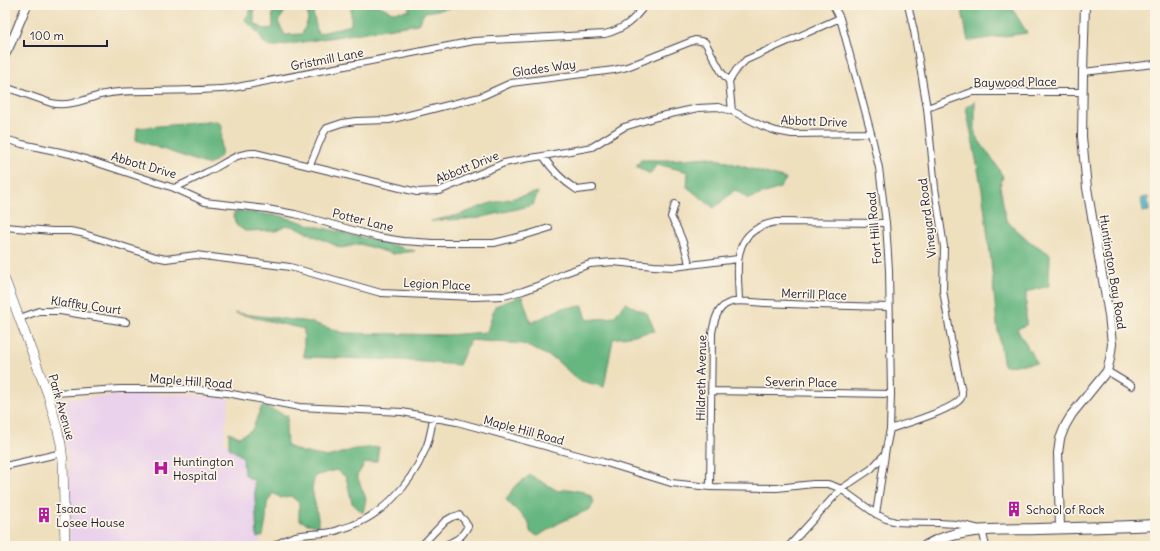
<svg xmlns="http://www.w3.org/2000/svg" width="1160" height="551" viewBox="0 0 1160 551" font-family="Delius,sans-serif">
  <rect width="100%" height="100%" fill="#fcf5e5"/>
  <filter id="ink" filterUnits="userSpaceOnUse"><feTurbulence type="fractalNoise" baseFrequency=".025" numOctaves="2"/><feDisplacementMap in="SourceGraphic" scale="8" xChannelSelector="R" yChannelSelector="G"/><feConvolveMatrix kernelMatrix="1 2 1 2 8 2 1 2 1" color-interpolation-filters="sRGB"/></filter>
  <filter id="wash" filterUnits="userSpaceOnUse"><feTurbulence type="fractalNoise" baseFrequency=".012" numOctaves="4" result="noise"/><feDisplacementMap in="SourceGraphic" scale="16" xChannelSelector="R" yChannelSelector="G"/><feGaussianBlur stdDeviation="0.9" result="paint"/><feColorMatrix in="noise" values="0 0 0 0 0 0 0 0 0 0 0 0 0 0 0 0 0 1.4 0 .05"/><feComposite in="paint" operator="in"/></filter>
  <g filter="url(#wash)">
    <rect width="100%" height="100%" fill="#eedfbd"/>
    <path fill="#ead1ec" d="M157,394L193,395L229,399L224,442L243,452L259,478L260,546H69L70,493L68,458L55,399Z"/>
    <path fill="#66b680" stroke="#446c5e" d="M272,5H289L278,22L285,35L302,34L308,20L307,5H322L313,13L318,34L351,25V9L353,5H380V6L392,12L409,11V5H470L425,12L418,24L271,47L263,42L259,34L245,20L251,9H254V23L264,29L273,28Z
      M961,5H1012L1015,13L1027,33L968,41Z
      M975,101V135L997,166L1003,177L1000,186L1006,220L1029,241L1050,254L1049,286L1026,292V325L1017,329L1037,363L1004,366L997,325L991,261L982,190L966,107Z
      M216,121L222,125L221,156L209,165L136,140L137,128Z
      M710,157L786,179L780,188L748,199L735,190L714,208L687,187L688,172L657,164L650,174L636,166L641,160H668Z
      M538,192L533,205L479,218L431,221L459,215L488,204Z
      M239,211L281,216L311,225L415,251L393,254L360,244L341,248L298,228L286,225L276,230L245,231L236,225L233,214Z
      M522,296L531,323L562,308L583,306L587,320L614,317L625,303L647,313L655,331L613,339L604,387L578,380L555,359L523,344L470,340L459,365L400,360L304,357V329L235,313L310,322L344,333L447,335L487,332L495,306Z
      M262,406L288,416L286,429L287,446L302,452L327,457L355,449L379,447L377,461L365,463L357,476L366,499L363,513L352,503L346,477L336,470L315,476L312,489L318,518V526L308,524L299,520V503L291,496L281,498L273,493L267,503L266,520L263,536L257,538L254,480C241,476 244,469 243,457L229,448V432L239,437L252,430Z
      M530,475L558,491L568,489L584,492L592,497L594,503L590,509L559,523L538,536L530,532L529,522L506,500L514,487Z"/>
    <path fill="#3fadbd" stroke="#30687c" d="M1148,197L1149,211L1143,212L1141,198Z"/>
  </g>
  <g filter="url(#ink)">
    <g fill="none" stroke-linecap="round" stroke-linejoin="round">
      <defs>
        <path id="minor" d="M1083,72L1155,64
          M729,81L737,69L746,60L840,18
          M5,87L51,103C68,107 84,100 100,95C116,91 132,91 149,91C176,90 204,91 232,88L474,41L605,34C624,29 633,21 645,5
          M927,108L972,92H1082
          M5,139L22,144L70,154L174,188C189,182 203,174 217,167C229,160 241,152 255,153L417,192L439,191L504,163L524,159L543,156L592,147L624,127L657,117L698,108L718,107L732,111L762,126L776,131L792,134L871,133
          M543,156C552,170 563,181 577,190L593,188
          M310,165L323,134L327,128L342,123L356,121L389,120L480,97L511,83L614,70L627,67L695,40L705,42L722,73L729,81L732,111
          M174,188L205,202L267,209L295,214L378,237L403,241L433,243H494L526,235L549,228
          M675,204L671,217C680,232 686,247 689,265
          M5,227L52,231H70L81,233L156,257L166,259L196,255L211,257L290,267L381,293L474,297L504,296L523,291L545,283L565,273L590,264L613,262L654,266L674,267L738,259
          M739,301C738,265 730,231 776,222L886,223
          M20,318L39,311H60L126,322
          M1107,371L1132,386
          M711,391L891,394
          M48,395L55,393L120,389H191L227,393L299,407L402,412L457,422L603,462L671,483L710,487L777,488L813,484H828L834,486L841,489L876,514L886,519L896,522C924,524 955,520 982,530L986,546
          M890,429C904,424 954,410 961,398C962,396 962,394 962,392L951,339L943,290L944,247L935,188L927,108L914,31L908,5
          M5,466L62,453
          M710,487L712,333C714,322 717,307 729,303C739,299 756,303 766,303C807,305 848,306 889,307
          M876,514L885,455
          M274,546C281,542 288,538 296,536C305,534 315,534 323,533C329,533 336,531 341,529C380,519 410,486 425,450C430,440 431,429 433,418
          M421,546L445,521L452,517L459,515L464,520L468,526C461,539 456,540 443,546
          M789,546L841,489L871,469L885,454L890,429L891,394L889,270L886,223L879,168L871,133L840,18L833,5"/>
        <path id="tertiary" d="M5,55C14,39 19,22 27,5
          M1060,528L1058,453L1060,439L1065,426L1072,414L1107,371L1110,359L1112,344L1109,315L1087,188L1082,137L1083,72L1085,5"/>
        <path id="secondary" d="M5,280L48,395L57,427L61,444L63,462L65,546"/>
        <path id="primary" d="M926,546C959,526 1002,530 1039,529C1078,528 1116,527 1155,525"/>
      </defs>
      <use href="#minor" stroke="#413e4e" stroke-width="8"/>
      <use href="#tertiary" stroke="#413e4e" stroke-width="10"/>
      <use href="#secondary" stroke="#413e4e" stroke-width="10"/>
      <use href="#primary" stroke="#413e4e" stroke-width="12"/>
      <use href="#minor" stroke="#fff" stroke-width="6"/>
      <use href="#tertiary" stroke="#fff" stroke-width="8"/>
      <use href="#secondary" stroke="#fff" stroke-width="9"/>
      <use href="#primary" stroke="#fff" stroke-width="10"/>
    </g>
  </g>
  <defs>
    <symbol id="hospital-bare" viewBox="-9 -9 18 18"><path d="M-5-5h3v3.5h4V-5h3V5h-3V1.5h-4V5h-3Z" fill="#b5179e" stroke="#fcf5e5" stroke-width="2.5" paint-order="stroke"/></symbol>
    <symbol id="building-bare" viewBox="-9 -9 18 18"><path d="M-4-6H4V6H1V3H-1V6H-4ZM-2.5-4.3h1.7v1.8h-1.7ZM.8-4.3h1.7v1.8H.8ZM-2.5-1h1.7V.8h-1.7ZM.8-1h1.7V.8H.8Z" fill="#b5179e" stroke="#fcf5e5" stroke-width="2.5" paint-order="stroke"/></symbol>
  </defs>
  <g fill-rule="evenodd">
    <use href="#hospital-bare" x="150" y="457" width="22" height="22"/>
    <use href="#building-bare" x="1003" y="498" width="22" height="22"/>
    <use href="#building-bare" x="33" y="504" width="22" height="22"/>
  </g>
  <g text-anchor="middle" dominant-baseline="central" stroke-width="3.5" stroke-linejoin="round" paint-order="stroke">
    <g font-size="12" fill="#22223b" stroke="#fcf5e5">
      <text transform="translate(327 59) rotate(-11)">Gristmill Lane</text>
      <text transform="translate(544 68) rotate(-8)">Glades Way</text>
      <text transform="translate(1015 82) rotate(-1)">Baywood Place</text>
      <text transform="translate(814 121) rotate(2)">Abbott Drive</text>
      <text transform="translate(144 165) rotate(16)">Abbott Drive</text>
      <text transform="translate(467 167) rotate(-22)">Abbott Drive</text>
      <text transform="translate(927 218) rotate(-97)">Vineyard Road</text>
      <text transform="translate(363 220) rotate(14)">Potter Lane</text>
      <text transform="translate(874 228) rotate(-95)">Fort Hill Road</text>
      <text transform="translate(1113 272) rotate(81)">Huntington Bay Road</text>
      <text transform="translate(437 284) rotate(3)">Legion Place</text>
      <text transform="translate(814 294) rotate(2)">Merrill Place</text>
      <text transform="translate(86 305) rotate(8)">Klaffky Court</text>
      <text transform="translate(701 378) rotate(-89)">Hildreth Avenue</text>
      <text transform="translate(191 381) rotate(4)">Maple Hill Road</text>
      <text transform="translate(801 382) rotate(1)">Severin Place</text>
      <text transform="translate(62 407) rotate(74)">Park Avenue</text>
      <text transform="translate(524 430) rotate(15)">Maple Hill Road</text>
    </g>
    <g font-size="12" fill="#22223b" stroke="#fcf5e5" text-anchor="start">
      <text x="173" y="461">Huntington<tspan x="173" dy="14">Hospital</tspan></text>
      <text x="56" y="508">Isaac<tspan x="56" dy="14">Losee House</tspan></text>
      <text x="1026" y="509">School of Rock</text>
    </g>
  </g>
  <rect width="1160" height="551" fill="none" stroke="#fcf5e5" stroke-width="20"/>
  <path d="M24 40v6h83v-6" fill="none" stroke="#22223b" stroke-width="2"/>
  <text x="30" y="40" font-size="12" fill="#22223b" stroke="#fcf5e5" stroke-width="3" paint-order="stroke">100 m</text>
</svg>
